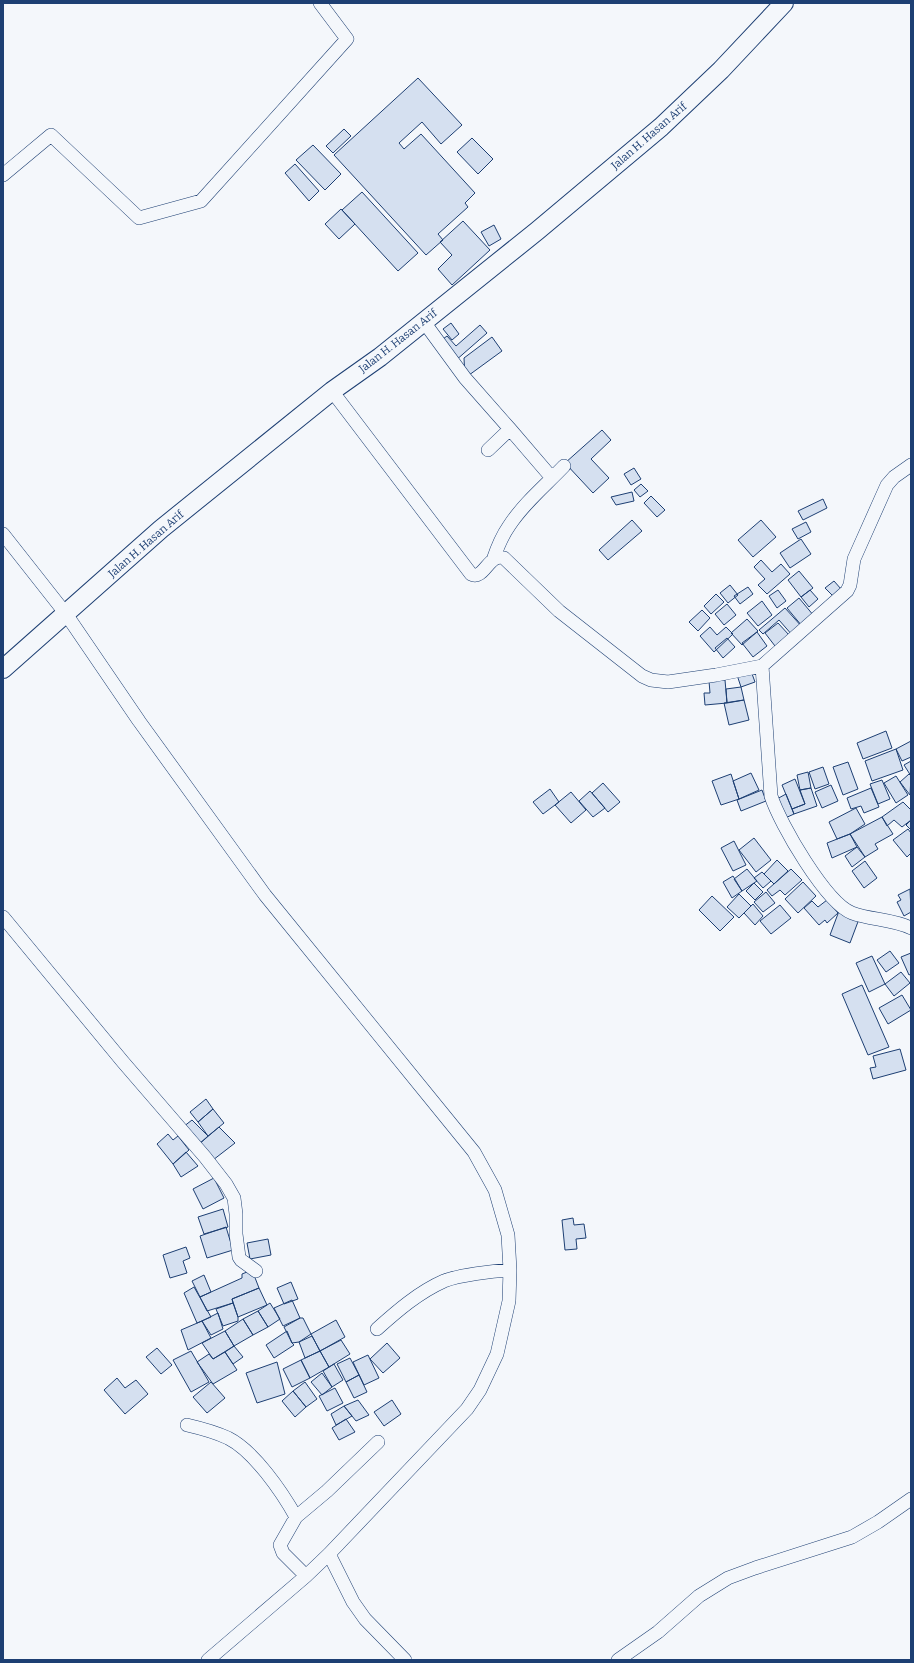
<svg xmlns="http://www.w3.org/2000/svg" width="914" height="1663" viewBox="0 0 914 1663" font-family="Bitter,serif">
  <rect width="100%" height="100%" fill="#f4f7fb"/>
  <path fill="#d5e0f0" stroke="#1d3f73" d="M418,78L462,125L441,144L422,122L399,143L404,149L421,134L475,193L465,203L468,207L438,234L443,240L426,255L334,155Z
    M344,129L351,136L333,153L326,146Z
    M472,138L493,159L478,174L457,152Z
    M313,145L341,174L325,190L296,160Z
    M295,164L319,191L309,201L285,173Z
    M362,192L418,253L398,271L342,210Z
    M341,209L355,224L339,239L325,224Z
    M463,221L490,250L452,285L438,269L452,255L440,242Z
    M494,225L501,239L489,246L481,232Z
    M451,323L459,334L452,340L443,329Z
    M480,325L487,333L455,361L439,342L447,336L456,346Z
    M492,337L502,351L465,378L464,358Z
    M602,430L611,440L591,459L609,478L593,493L565,463Z
    M634,468L641,479L631,485L624,474Z
    M641,484L648,491L640,497L634,490Z
    M632,492L634,501L616,505L611,497Z
    M651,496L665,510L657,517L644,503Z
    M823,499L827,508L803,520L798,511Z
    M632,520L642,531L608,560L599,550Z
    M761,520L776,537L753,557L738,540Z
    M806,522L811,532L798,539L792,529Z
    M801,539L811,554L790,568L780,553Z
    M761,560L772,572L781,564L790,574L767,594L758,585L765,579L754,567Z
    M799,571L813,588L801,597L788,580Z
    M834,581L841,589L833,596L825,588Z
    M730,585L738,595L728,603L720,593Z
    M748,587L753,594L740,604L734,596Z
    M778,590L786,601L777,608L769,596Z
    M810,590L818,599L809,607L801,597Z
    M716,594L724,602L711,614L704,606Z
    M799,598L814,616L802,626L787,608Z
    M762,601L772,615L758,626L747,613Z
    M727,604L736,615L724,625L715,614Z
    M785,608L803,628L793,636L779,620L763,634L759,630Z
    M702,610L710,618L698,631L689,622Z
    M747,619L758,631L742,645L731,633Z
    M778,623L789,635L775,646L765,633Z
    M710,627L717,635L726,627L733,634L714,652L700,636Z
    M757,632L767,646L753,657L742,643Z
    M727,638L735,647L723,658L715,648Z
    M751,671L755,682L741,687L737,675Z
    M725,680L727,703L705,705L704,693H710L709,681Z
    M741,687L744,700L727,703L726,689Z
    M744,700L749,720L729,725L724,703Z
    M886,731L892,748L863,759L857,743Z
    M911,741V757L902,761L896,749Z
    M896,749L903,770L872,781L865,761Z
    M911,761V776L904,765Z
    M848,762L858,789L843,795L833,767Z
    M823,767L829,784L815,789L809,772Z
    M808,772L811,788L800,790L797,775Z
    M751,773L759,790L739,799L733,781Z
    M731,774L739,799L721,805L712,781Z
    M909,774L911,776L910,795L900,782Z
    M896,776L908,795L896,803L884,783Z
    M795,779L805,804L792,809L782,785Z
    M882,780L890,799L878,804L870,784Z
    M603,783L620,802L608,812L592,793Z
    M831,785L838,801L822,808L815,792Z
    M811,788L817,806L794,814L792,809L805,804L800,790Z
    M871,788L879,807L864,813L861,806L851,809L847,798Z
    M550,789L559,802L543,814L533,802Z
    M762,790L766,801L741,811L737,800Z
    M590,791L605,808L593,817L579,801Z
    M571,792L586,810L571,823L555,805Z
    M786,794L794,814L783,819L775,800Z
    M903,802L911,810V820L902,827L894,820L887,826L882,817Z
    M856,808L865,824L850,834L837,839L829,822Z
    M882,817L893,834L875,844L878,849L865,857L850,834Z
    M911,820V830L906,825Z
    M908,829L911,833V853L907,857L893,840Z
    M850,834L857,847L832,858L827,843Z
    M754,838L771,860L756,872L739,850Z
    M734,841L746,865L733,871L721,848Z
    M857,847L865,857L852,867L845,856Z
    M777,860L788,871L774,884L764,874Z
    M865,861L877,878L864,888L852,871Z
    M747,869L757,881L742,891L734,879Z
    M791,869L802,880L785,895L780,890L772,896L767,890Z
    M762,872L771,881L763,888L754,878Z
    M733,876L742,891L732,898L723,882Z
    M803,882L816,896L798,913L785,899Z
    M754,883L763,892L755,900L746,891Z
    M910,889L911,912L904,916L897,902L901,900L898,895Z
    M766,892L775,903L763,912L754,902Z
    M739,894L751,906L739,918L727,907Z
    M712,896L734,917L720,931L699,910Z
    M827,900L838,913L827,923L825,920L819,925L804,908L812,901L818,907Z
    M753,904L763,916L755,925L744,913Z
    M780,905L791,918L771,934L760,921Z
    M839,911L859,919L850,943L830,935Z
    M890,951L899,963L886,972L877,960Z
    M911,953V974L909,975L901,957Z
    M872,956L885,984L869,992L856,963Z
    M901,972L910,983L894,996L885,984Z
    M862,985L889,1047L868,1055L842,994Z
    M902,995L911,1010L888,1024L879,1008Z
    M900,1049L906,1070L873,1079L870,1068L876,1067L873,1056Z
    M206,1099L213,1109L198,1122L190,1112Z
    M213,1109L224,1123L208,1136L198,1122Z
    M192,1120L208,1136L198,1145L183,1127Z
    M219,1127L235,1143L213,1160L198,1145Z
    M168,1134L173,1140L178,1136L189,1150L173,1164L157,1144Z
    M186,1152L198,1166L181,1177L173,1164Z
    M214,1178L224,1198L203,1209L193,1189Z
    M223,1209L228,1227L204,1234L198,1217Z
    M573,1218L574,1225L584,1224L586,1238L576,1239L577,1249L565,1250L562,1220Z
    M226,1227L233,1250L207,1258L200,1236Z
    M268,1239L271,1255L250,1259L247,1243Z
    M186,1247L190,1258L183,1261L187,1273L170,1278L163,1255Z
    M252,1270L259,1288L232,1299L233,1303L207,1311L200,1297L242,1278V1274Z
    M204,1275L211,1292L200,1297L192,1281Z
    M291,1282L298,1299L284,1304L277,1288Z
    M194,1287L211,1317L197,1323L184,1293Z
    M259,1288L267,1305L238,1317L232,1299Z
    M292,1300L300,1318L283,1326L274,1308Z
    M233,1303L238,1317V1321L223,1326L216,1309Z
    M270,1303L280,1319L268,1327L258,1311Z
    M258,1311L268,1327L253,1335L243,1319Z
    M218,1313L223,1329L211,1335L202,1321Z
    M300,1318H303L311,1334L299,1342L292,1343L284,1327Z
    M243,1319L253,1335L234,1346L225,1331Z
    M336,1320L345,1337L320,1351L311,1334Z
    M202,1321L211,1338L188,1350L181,1330Z
    M225,1331L234,1346L213,1359L202,1343Z
    M287,1331L292,1343L294,1345L274,1358L266,1345Z
    M312,1336L320,1351L305,1358L299,1342Z
    M341,1340L350,1354L329,1367L320,1351Z
    M387,1343L400,1358L383,1373L370,1359Z
    M234,1346L243,1357L233,1364L225,1352Z
    M157,1348L172,1365L161,1374L146,1357Z
    M191,1351L209,1382L191,1392L173,1360Z
    M320,1351L329,1367L310,1378L301,1360Z
    M225,1352L237,1370L213,1384L197,1362L209,1354L213,1359Z
    M368,1355L379,1378L364,1385L353,1362Z
    M350,1358L359,1375L346,1382L337,1364Z
    M301,1360L310,1378L292,1387L283,1369Z
    M277,1362L285,1394L257,1403L246,1373Z
    M334,1364L343,1380L332,1387L323,1371Z
    M322,1373L332,1387L322,1395L311,1382Z
    M359,1375L367,1392L354,1398L346,1382Z
    M117,1378L125,1388L136,1380L148,1394L125,1414L104,1390Z
    M211,1382L225,1398L207,1413L193,1397Z
    M305,1382L317,1399L306,1407L293,1391Z
    M335,1388L343,1403L327,1411L319,1396Z
    M293,1391L306,1407L295,1417L282,1401Z
    M358,1400L369,1415L356,1421L344,1406Z
    M392,1400L401,1414L384,1426L374,1412Z
    M344,1406L352,1416L336,1425L331,1414Z
    M346,1419L355,1432L339,1440L332,1428Z"/>
  <g fill="none" stroke-linecap="round" stroke-linejoin="round">
    <defs>
      <path id="minor" d="M3,175L51,135L139,218L201,201L347,39L320,3
        M424,322L465,378L510,429L552,478
        M332,391L471,574C484,581 489,552 504,558L559,611L642,676L651,680L668,682L716,675L762,666L847,591L850,585L854,559L887,485L894,477L911,465
        M488,450L510,429
        M3,534L66,614L139,721L265,895L474,1152L495,1190L508,1235L510,1270L509,1301L497,1354L480,1390L467,1409L329,1554L306,1576L208,1660
        M493,560C497,548 502,536 509,526C524,503 545,486 564,466
        M762,666L771,796C780,824 826,903 852,913C871,920 892,919 911,928
        M3,917L123,1062L205,1157L226,1184L234,1198L236,1214V1234L239,1257L241,1260L256,1271
        M377,1329C397,1311 419,1292 444,1281C459,1275 493,1271 510,1270
        M187,1425C200,1428 215,1432 228,1438C254,1451 282,1492 296,1517L280,1545L283,1553L306,1576
        M296,1517L327,1491L378,1442
        M329,1554L353,1602L365,1619L405,1660
        M618,1660L658,1632L699,1596L728,1578L755,1568L852,1537L878,1522L911,1499"/>
      <path id="secondary" d="M3,669L161,529L332,391L380,357L537,231L661,127L721,70L784,3"/>
    </defs>
    <use href="#minor" stroke="#1d3f73" stroke-width="14"/>
    <use href="#secondary" stroke="#1d3f73" stroke-width="20"/>
    <use href="#minor" stroke="#f4f7fb" stroke-width="13"/>
    <use href="#secondary" stroke="#f4f7fb" stroke-width="18"/>
  </g>
  <g text-anchor="middle" dominant-baseline="central" stroke-width="3" stroke-linejoin="round" paint-order="stroke">
    <g font-size="11" fill="#1d3f73" stroke="#f4f7fb">
      <text transform="translate(649 136) rotate(-41)">Jalan H. Hasan Arif</text>
      <text transform="translate(398 341) rotate(-38)">Jalan H. Hasan Arif</text>
      <text transform="translate(146 544) rotate(-41)">Jalan H. Hasan Arif</text>
    </g>
  </g>
  <rect width="914" height="1663" fill="none" stroke="#1d3f73" stroke-width="8"/>
</svg>
